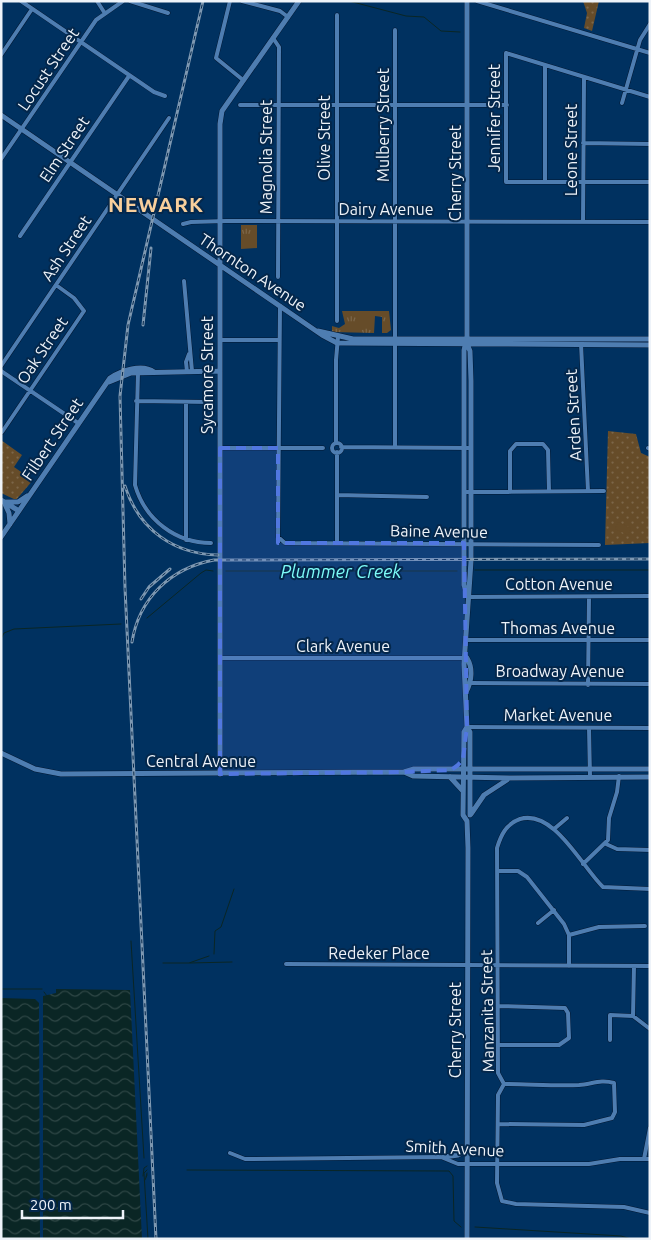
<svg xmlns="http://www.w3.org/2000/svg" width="651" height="1240" viewBox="0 0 651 1240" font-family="Ubuntu,sans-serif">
  <defs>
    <pattern id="grass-tufts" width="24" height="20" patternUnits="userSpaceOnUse" patternTransform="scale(1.25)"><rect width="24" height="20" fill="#664c29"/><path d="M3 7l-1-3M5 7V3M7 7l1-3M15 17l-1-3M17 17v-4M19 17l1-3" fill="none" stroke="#7c6649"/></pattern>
    <pattern id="park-dots" width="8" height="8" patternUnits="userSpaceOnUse" patternTransform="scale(1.25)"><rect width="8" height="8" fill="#664c29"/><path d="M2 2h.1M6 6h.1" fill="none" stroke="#7c6649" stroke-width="1.8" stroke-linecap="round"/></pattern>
    <pattern id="water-waves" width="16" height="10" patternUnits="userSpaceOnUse" patternTransform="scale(1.25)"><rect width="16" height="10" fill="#0a2625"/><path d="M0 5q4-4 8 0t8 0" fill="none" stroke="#2e4645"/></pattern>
  </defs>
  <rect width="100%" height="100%" fill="#003160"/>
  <path fill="url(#grass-tufts)" d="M241,225H257V248L241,249Z
    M342,311H389L391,330L387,333H382V317L375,316L374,333L332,332V326L339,328L345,324Z"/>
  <path fill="url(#park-dots)" d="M583,1H599L592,31L584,28L587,13Z
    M608,431L636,434L641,453L650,457V543L605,545Z
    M1,440L22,455L14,467L33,480L16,500L1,493Z"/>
  <path fill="#664c29" d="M618,522L631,528L628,535L615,529Z"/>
  <path fill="url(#water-waves)" d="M56,989L130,990L142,1239H43V996L56,993Z
    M1,998L35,999L39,1003L40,1239H1Z"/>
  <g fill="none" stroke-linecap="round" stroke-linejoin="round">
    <path stroke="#0a2625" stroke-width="1" d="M349,1L406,16L424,17L441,31L460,32
      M475,570H650
      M226,571H457
      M147,618L201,573L206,570L213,571
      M1,639L4,633L14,629L121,624
      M131,941L144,1158
      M214,954L215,931L221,927L234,889
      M163,963H189L209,956
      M190,963L232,962
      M1,989H42
      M44,992L47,996
      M147,1170L144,1173L148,1239
      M187,1170L449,1171L453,1176L454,1221L461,1227
      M143,1176L144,1168L147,1166
      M146,1177L147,1173
      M145,1180L147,1175
      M475,1227L621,1236L631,1239"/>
    <defs>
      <path id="street" d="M21,1L154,92L165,96
        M97,1L104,12
        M130,1L168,13
        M230,1L216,58L243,80
        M242,1L280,11L288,17
        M477,1L650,53
        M395,30V339
        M273,38L279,47L278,277
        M1,55L32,9
        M545,66V181
        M650,97L506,53V182H650
        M622,103L640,40L650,24
        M240,105H507
        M583,143L650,144
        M1,159L96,20L123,1
        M583,222L584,78
        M183,224L191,222L226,221L650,222
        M20,236L129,76
        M184,281L192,371
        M280,306L278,537L285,543L599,545
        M337,321V15
        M220,340H278
        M395,344V446
        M581,344L588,491
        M1,366L169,118
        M1,371L78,423
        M187,372L186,362L189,354
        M138,373L135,485C145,520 176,543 211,543
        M136,401L210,402
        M2,432L84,311L74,298L56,285
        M336,443V360L338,337
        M332 448a5 5 0 1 1 10 0a5 5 0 1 1-10 0Z
        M341,447L471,448
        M220,448H323
        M648,448L650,449
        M337,452V543
        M464,492L604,491
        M510,492V451L516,444H543L548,450L549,491
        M337,495L427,497
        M186,540V402
        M468,597L650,596
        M467,640H650
        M220,658H467
        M471,683L650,684
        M588,685L589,597
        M467,727L650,728
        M589,728L590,776
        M554,829L567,818
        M606,844L617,849L650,850
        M583,864L608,840L609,818L617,792L619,776
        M498,871H518L527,877L564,924L569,935V966
        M650,889L603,887C582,867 554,809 520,819C506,824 501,835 497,848L498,1073L504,1084L498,1095L497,1183L502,1201L516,1204L624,1207L650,1213
        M538,923L554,910
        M569,935L599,927L645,926
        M286,964L650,966
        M634,966L633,1016L650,1029
        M610,1040V1015L633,1016
        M498,1045H559L569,1038L568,1013L565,1008L498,1006
        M499,1124L584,1125L612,1118L615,1112L614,1083C601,1079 592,1084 579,1085C554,1086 529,1084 504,1084
        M230,1153L245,1159L441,1157L458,1164H589L620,1159H650
        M644,1159L650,1128"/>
      <path id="secondary" d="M467,1V338L464,350V585L468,597
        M1,115L322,335L337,343L650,345
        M318,331L353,339H650
        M467,344L470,351L471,381V561L464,664L467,727L464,732L463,815L467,821L468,848L467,1239
        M109,382L131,373L220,371
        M1,500L19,511
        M4,502H18L27,496
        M4,502L9,513L10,524
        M1,537L110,378C121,371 142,363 154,372
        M466,692C472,681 473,668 467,658
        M467,727L470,732V815
        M1,753L35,769L61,774L404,772L414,769H650
        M404,772L413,776L511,778L650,777
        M220,774V124L222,111L299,1
        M450,777L462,790
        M471,814L484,795L507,780
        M444,1157L458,1155L468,1150"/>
    </defs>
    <use href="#street" stroke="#031933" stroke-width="5"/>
    <use href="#secondary" stroke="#031933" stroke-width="6"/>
    <use href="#street" stroke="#4e7db1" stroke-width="4"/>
    <use href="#secondary" stroke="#4e7db1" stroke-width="5"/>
    <defs>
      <path id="rail" d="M143,325L151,248
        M125,486C139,530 174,554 218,555
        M141,599L149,587L170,569
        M132,642C139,598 171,568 214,560L650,559
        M156,1239L125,588L120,396L128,325L203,1"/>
    </defs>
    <use href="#rail" stroke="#7e98b1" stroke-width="3"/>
    <use href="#rail" stroke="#04274b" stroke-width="1" stroke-dasharray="4" stroke-linecap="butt"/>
  </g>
  <path fill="#5177e0" fill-opacity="0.2" stroke="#5177e0" stroke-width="4" stroke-dasharray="10 6" stroke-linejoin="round" d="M220,448H278V543H464L467,727L463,759L458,765L451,770L404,772L220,774Z"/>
  <g text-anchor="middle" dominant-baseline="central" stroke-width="4" stroke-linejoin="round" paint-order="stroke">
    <g font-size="16" fill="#eef3f9" stroke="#04274b">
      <text transform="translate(48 69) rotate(-56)">Locust Street</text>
      <text transform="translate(494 118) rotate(-90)">Jennifer Street</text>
      <text transform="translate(383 125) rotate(-90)">Mulberry Street</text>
      <text transform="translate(324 138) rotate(-90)">Olive Street</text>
      <text transform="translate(64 149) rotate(-56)">Elm Street</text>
      <text transform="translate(571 150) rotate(-90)">Leone Street</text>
      <text transform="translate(266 157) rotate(-90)">Magnolia Street</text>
      <text transform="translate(455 173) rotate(-90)">Cherry Street</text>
      <text x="386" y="209">Dairy Avenue</text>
      <text transform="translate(66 248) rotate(-56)">Ash Street</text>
      <text transform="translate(253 272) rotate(34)">Thornton Avenue</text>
      <text transform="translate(42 350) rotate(-56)">Oak Street</text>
      <text transform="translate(207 375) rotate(-90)">Sycamore Street</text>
      <text transform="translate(573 415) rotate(-93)">Arden Street</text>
      <text transform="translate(52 439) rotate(-56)">Filbert Street</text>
      <text transform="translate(439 531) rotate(1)">Baine Avenue</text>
      <text x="559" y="584">Cotton Avenue</text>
      <text x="558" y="628">Thomas Avenue</text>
      <text x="343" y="646">Clark Avenue</text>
      <text x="560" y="671">Broadway Avenue</text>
      <text x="558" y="715">Market Avenue</text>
      <text x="201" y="761">Central Avenue</text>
      <text x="379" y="953">Redeker Place</text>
      <text transform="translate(487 1011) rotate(-91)">Manzanita Street</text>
      <text transform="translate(455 1030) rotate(-90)">Cherry Street</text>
      <text transform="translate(455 1148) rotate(3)">Smith Avenue</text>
    </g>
    <g font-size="18" font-style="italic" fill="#7dfcf8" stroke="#04274b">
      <text x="341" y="571">Plummer Creek</text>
    </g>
    <g font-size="21" font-weight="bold" letter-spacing="1" fill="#f8cf9c" stroke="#04274b">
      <text x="156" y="204">NEWARK</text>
    </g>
  </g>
  <rect width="651" height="1240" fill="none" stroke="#eef3f9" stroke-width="5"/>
  <path d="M22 1210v8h101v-8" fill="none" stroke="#eef3f9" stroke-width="2.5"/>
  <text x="30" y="1210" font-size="15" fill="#eef3f9" stroke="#04274b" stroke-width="4" paint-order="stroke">200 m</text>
</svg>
